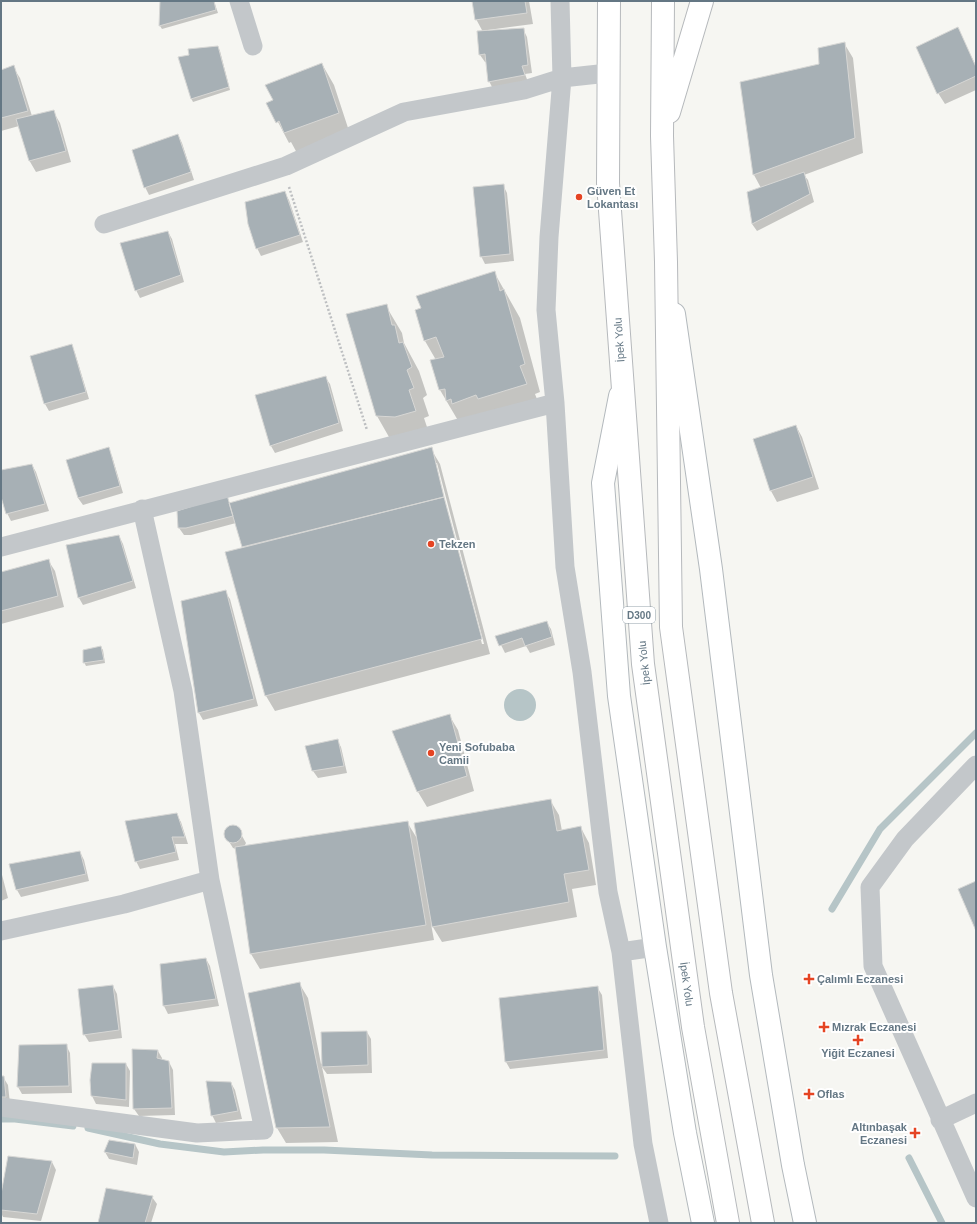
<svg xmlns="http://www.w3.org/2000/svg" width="977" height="1224" viewBox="0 0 977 1224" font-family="Helvetica,sans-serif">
  <rect width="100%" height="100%" fill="#f6f6f2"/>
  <path fill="#b6c5c7" d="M504 705a16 16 0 1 1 32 0a16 16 0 1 1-32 0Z"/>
  <path fill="#0003" fill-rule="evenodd" d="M161,1H214L218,13L162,29L160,26Z
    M473,1H529L533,24L488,30V32L523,29L527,37L532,73L525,74L528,82L493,89L489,81L487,62H485L480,55L483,32L476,19Z
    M958,29L976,66V90L945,104L938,93Z
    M844,43L853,58L863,153L804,175L808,180L814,202L757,231L752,224L761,188L754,175L741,82L820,65Z
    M218,47L220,51L230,90L193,102L191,98L190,56Z
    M322,64L334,85L350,134L297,153L291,142L289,143L268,103L274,101Z
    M13,67L20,78L32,116L53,111L60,123L71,162L36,172L29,160L19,126L1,131V71Z
    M178,135L182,143L194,180L149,195L145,187Z
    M503,185L507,193L514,261L485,264L481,256Z
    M284,192L289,200L303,242L261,256L257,248Z
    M168,232L172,239L184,282L140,298L136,290Z
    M494,272L520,318L540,392L535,394L542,412L463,429L440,390L431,361L436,360L425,341L416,310Z
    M386,306L402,333L404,343L419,371L427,395L423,398L429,416L424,418L431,439L393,444L377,416Z
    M71,345L75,353L89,399L49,411L45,404Z
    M325,377L330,384L343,431L275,453L271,446Z
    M796,426L802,437L819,489L777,502L771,491L754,439Z
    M108,449L112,456L123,493L83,505L78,498Z
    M431,449L440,464L490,654L275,711L266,696L244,548L236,523L191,535H184L179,528L226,497L230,504ZM435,463H437L484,644H482Z
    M32,465L36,472L49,511L11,521L7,513L1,493V471Z
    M119,536L123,544L136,588L83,605L79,598Z
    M48,560L55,571L64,607L1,624V573Z
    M225,592L230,599L258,706L203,720L199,713Z
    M546,622L551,629L555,645L530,653L526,646L505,653L497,637Z
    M101,647L103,650L105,663L86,666L84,662Z
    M449,715L458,730L474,791L427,807L418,792L393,731Z
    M337,740L341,747L347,773L318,778L313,771L306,747Z
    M550,800L559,815L562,831L581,828L589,843L596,885L572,889L577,917L442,942L431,924L434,940L260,969L251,954L236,849L233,848L228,840L226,833L228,829L232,826L237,827L246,843L244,847L407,822L418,840Z
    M176,814L181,822L188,844H175L179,860L140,869L136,861Z
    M80,852L84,860L89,881L21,897L17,890L11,865Z
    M1,871L8,898L1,901Z
    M206,959L210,966L219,1006L168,1014L164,1006L161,965Z
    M299,983L308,998L321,1064L367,1032L371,1039L372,1073L327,1074L322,1067L338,1142L286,1143L277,1128L249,993Z
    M113,986L117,994L122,1038L89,1042L84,1034Z
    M597,987L602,995L608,1058L510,1069L506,1062Z
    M66,1045L70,1053L72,1093L22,1094L18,1087Z
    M158,1051L162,1058V1060L169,1062L173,1070L175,1115L139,1116L134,1109Z
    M126,1064L130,1071L129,1107L96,1104L92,1096Z
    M1,1077H3L8,1085L10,1104L1,1105Z
    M231,1083L235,1090L242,1119L216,1123L212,1115Z
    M135,1144L139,1152L137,1165L109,1159L105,1152Z
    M52,1162L56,1170L41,1221L3,1217L1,1213V1200Z
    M152,1197L157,1204L151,1223H99Z"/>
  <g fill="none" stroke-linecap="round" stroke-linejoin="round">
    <path stroke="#b6c5c7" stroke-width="7" d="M832,909L880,829L976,733
      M1,1119H15L73,1126
      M88,1128L160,1144L224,1152L263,1150H324L432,1155L615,1156
      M909,1158L942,1223"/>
  </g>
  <path fill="#a7b0b5" stroke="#d7d7d5" d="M160,1H214L216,10L159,26Z
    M472,1H525L527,13L475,20Z
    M958,27L976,67V76L937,94L916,47Z
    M524,28L528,65L522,66L525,75L488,82L485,54L479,55L477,31Z
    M845,42L855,138L753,175L740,82L819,64L818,48Z
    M218,46L229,87L191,99L178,57L189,55L188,49Z
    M322,63L339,113L284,133L279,121L276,123L266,103L273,100L265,85Z
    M14,65L28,111L1,118V70Z
    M54,110L66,151L29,161L16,119Z
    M178,134L191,172L144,188L132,150Z
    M804,172L810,194L752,224L747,192Z
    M504,184L510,254L480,257L473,187Z
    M285,191L300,235L256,249L248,224L245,202Z
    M168,231L181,275L135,291L120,243Z
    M495,271L500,291L504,289L525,364L520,366L527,384L478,399L476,395L452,404L451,399L446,401L445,389L439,390L430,360L444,357L436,337L424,341L415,310L421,308L416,296Z
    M387,304L392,325H395L399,343L403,342L412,367L407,370L414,388L409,390L416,411L395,417L376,416L346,314Z
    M72,344L86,392L44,404L30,356Z
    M326,376L339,423L270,446L255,395Z
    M796,425L813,477L770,491L753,439Z
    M109,447L120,486L78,498L66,460Z
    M432,447L444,497L242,547L229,503Z
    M32,464L45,504L6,514L1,497V470Z
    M227,495L233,516L186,528H178L177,511Z
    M444,497L482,639L265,696L225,552Z
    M119,535L133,581L78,598L66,545Z
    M49,559L58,596L1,611V572Z
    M226,590L254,699L198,713L181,601Z
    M547,621L552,637L525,646L522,638L499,646L495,636Z
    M101,646L104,660L83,663V650Z
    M450,714L467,776L417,792L392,731Z
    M338,739L344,766L312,771L305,746Z
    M551,799L557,831L581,826L589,870L564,874L569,902L432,927L414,823Z
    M177,813L185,837H172L176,852L135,862L125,821Z
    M408,821L426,925L250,954L235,847Z
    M224 834a9 9 0 1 1 18 0a9 9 0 1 1-18 0Z
    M80,851L86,874L16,890L9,864Z
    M976,881V931L958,889Z
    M206,958L216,999L163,1006L160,964Z
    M300,982L330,1127L276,1128L248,993Z
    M113,985L119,1030L83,1035L78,989Z
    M598,986L604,1050L505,1062L499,998Z
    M367,1031L368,1065L322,1067L321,1032Z
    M67,1044L69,1086L17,1087L19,1045Z
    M132,1049L158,1050L157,1058L169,1061L172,1108L133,1109Z
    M92,1063H126V1100L91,1096L90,1080Z
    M1,1076H4L6,1097H1Z
    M206,1081L231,1082L238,1111L211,1116Z
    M109,1140L135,1144L133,1158L104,1152Z
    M8,1156L52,1161L37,1214L1,1210V1194Z
    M106,1188L153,1196L145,1223H98Z"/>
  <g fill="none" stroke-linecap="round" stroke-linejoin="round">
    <defs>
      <path id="secondary" d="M674,314L711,569L761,975L793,1165L805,1223
        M620,396L603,483L619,696L655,947L685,1133L703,1223"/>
      <path id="highway" d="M609,1L608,183L643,664L693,1027L728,1223
        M663,1L662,136L666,262L671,627L721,993L763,1223
        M669,112L702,1"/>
    </defs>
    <use href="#secondary" stroke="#b3b9bd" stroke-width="24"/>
    <use href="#highway" stroke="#b6b9bc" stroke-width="24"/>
    <path stroke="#bdbfc1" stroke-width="2.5" stroke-dasharray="2 2" stroke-linecap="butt" d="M289,187L367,430"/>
    <path stroke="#c3c7ca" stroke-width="19" d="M239,1L253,46
      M560,1L562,78L549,237L546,310L555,403L565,567L582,672L608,892L621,952
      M104,224L286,166L404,112L524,90L562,78L608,73
      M1,547L555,403
      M976,765L905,839L870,887L873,966L976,1198
      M1,931L124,904L210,880
      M655,947L621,952L643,1144L659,1223
      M1,1107L197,1133L264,1130L210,880L183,691L142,509
      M940,1120L976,1103"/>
    <use href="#secondary" stroke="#fff" stroke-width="22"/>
    <use href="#highway" stroke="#fff" stroke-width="22"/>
  </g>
  <g fill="#e54423" stroke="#fff" stroke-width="1.5">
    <circle cx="579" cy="197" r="4"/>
    <circle cx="431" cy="544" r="4"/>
    <circle cx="431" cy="753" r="4"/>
    <path d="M807 973h4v4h4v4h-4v4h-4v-4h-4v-4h4z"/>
    <path d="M822 1021h4v4h4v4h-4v4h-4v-4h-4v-4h4z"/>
    <path d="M856 1034h4v4h4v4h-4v4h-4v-4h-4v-4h4z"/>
    <path d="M807 1088h4v4h4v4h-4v4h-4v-4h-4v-4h4z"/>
    <path d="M913 1127h4v4h4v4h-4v4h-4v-4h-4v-4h4z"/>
  </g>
  <g text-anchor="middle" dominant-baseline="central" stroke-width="4" stroke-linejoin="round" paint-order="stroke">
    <rect fill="#fff" stroke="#92a0a9" stroke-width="1" x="623" y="607" width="32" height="16" rx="3"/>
    <g font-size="10" font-weight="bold" fill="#647784">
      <text x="639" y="615">D300</text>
    </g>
    <g font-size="11" font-weight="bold" fill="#647784" stroke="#fff" text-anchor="start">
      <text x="587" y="191">Güven Et<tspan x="587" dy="13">Lokantası</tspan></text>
      <text x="439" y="544">Tekzen</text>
      <text x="439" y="747">Yeni Sofubaba<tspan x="439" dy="13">Camii</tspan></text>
      <text x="817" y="979">Çalımlı Eczanesi</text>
      <text x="832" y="1027">Mızrak Eczanesi</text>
      <text x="858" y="1053" text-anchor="middle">Yiğit Eczanesi</text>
      <text x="817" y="1094">Oflas</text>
      <text x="907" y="1127" text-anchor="end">Altınbaşak<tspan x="907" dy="13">Eczanesi</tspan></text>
    </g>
    <g font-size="11" fill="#647784" stroke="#fff">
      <text transform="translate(619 340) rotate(-94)">İpek Yolu</text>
      <text transform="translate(644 663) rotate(-96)">İpek Yolu</text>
      <text transform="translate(687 984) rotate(82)">İpek Yolu</text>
    </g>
  </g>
  <rect width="977" height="1224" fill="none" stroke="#647784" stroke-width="4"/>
</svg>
